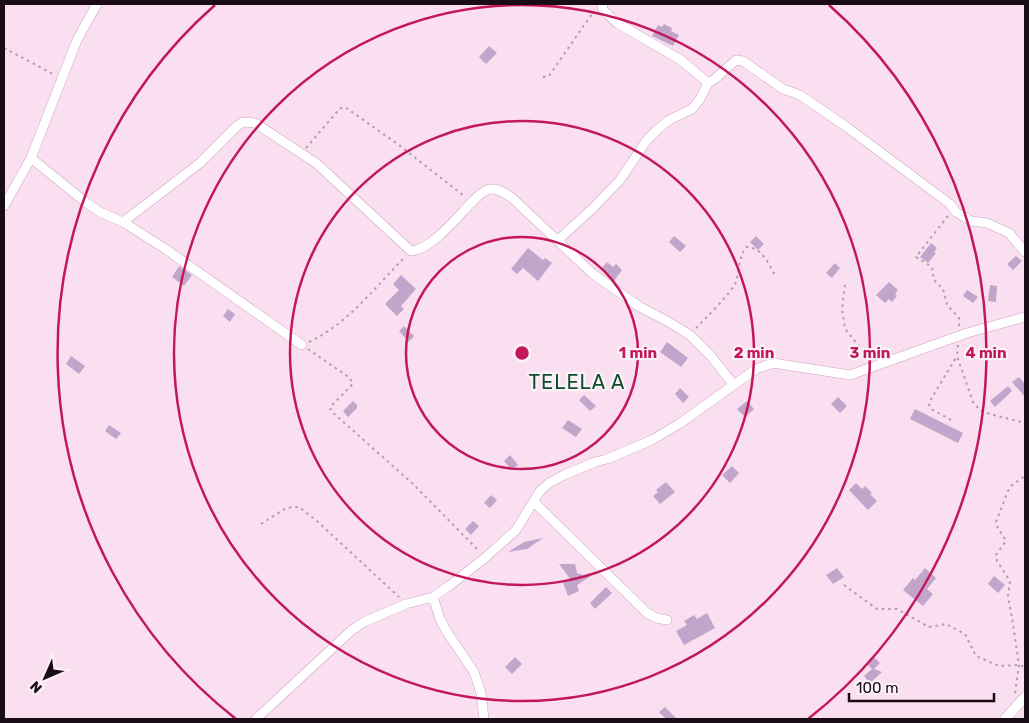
<svg xmlns="http://www.w3.org/2000/svg" width="1029" height="723" viewBox="0 0 1029 723" font-family="Rubik,sans-serif">
  <rect width="100%" height="100%" fill="#fadff1"/>
  <path fill="#c1a5cb" d="M664,24L672,28L671,31L679,35L673,46L652,36L658,25L662,27Z
    M489,46L497,53L486,64L479,57Z
    M674,236L686,246L680,252L669,242Z
    M756,236L764,244L758,250L750,242Z
    M931,243L937,248L934,252L936,253L928,263L920,257Z
    M528,248L543,260L545,258L552,263L538,281L523,268L517,274L511,269Z
    M1016,256L1022,261L1013,270L1007,264Z
    M607,262L613,267L616,264L622,270L614,281L601,269Z
    M835,263L840,268L832,278L826,273Z
    M179,266L192,275L184,286L172,277Z
    M401,275L416,289L401,306L404,309L397,316L385,304L399,290L393,284Z
    M889,282L898,290L895,294L897,296L892,302L889,299L885,303L876,295Z
    M990,285L997,286L996,302L988,301Z
    M967,290L978,297L973,303L963,296Z
    M228,309L235,314L230,322L223,316Z
    M404,326L414,336L409,342L399,331Z
    M667,342L688,358L681,367L660,352Z
    M71,356L85,366L79,374L66,364Z
    M1019,377L1025,384V397L1012,382Z
    M1008,386L1012,391L995,407L990,401Z
    M680,388L689,397L683,403L675,394Z
    M584,395L596,406L590,411L579,400Z
    M838,397L847,406L840,413L831,404Z
    M353,401L357,405V408L348,417L343,411Z
    M747,401L754,409L745,417L737,409Z
    M915,409L963,433L958,443L910,419Z
    M568,420L582,429L576,437L562,428Z
    M109,425L121,433L116,439L105,431Z
    M510,455L518,465L512,470L504,461Z
    M732,466L739,473L730,483L722,475Z
    M666,482L675,492L660,504L653,496L658,492L656,490Z
    M856,483L862,489L865,486L872,493L870,494L877,501L868,510L849,490Z
    M491,495L497,500L490,508L484,503Z
    M473,521L479,526L471,535L465,529Z
    M543,538L527,549L508,552L524,542Z
    M559,564H575L577,573L584,575L590,573L591,576L577,585L579,591L568,596L563,583L571,580Z
    M837,568L844,577L833,584L826,575Z
    M925,568L936,578L927,589L933,594L923,606L903,590L913,578L915,580Z
    M994,576L1005,585L998,593L988,584Z
    M606,587L612,593L595,609L590,603Z
    M707,613L715,628L684,645L676,631L687,625L684,621L694,615L697,619Z
    M515,657L522,664L512,674L505,667Z
    M874,657L880,663L874,669L882,672L870,683L864,676L872,669L867,664Z
    M665,707L677,719H666L659,712Z"/>
  <g fill="none" stroke-linecap="round" stroke-linejoin="round">
    <defs>
      <path id="minor" d="M602,4L603,10L617,23L681,60L708,83
        M31,158L84,201L100,212L123,222L164,248L302,345
        M4,206L31,158L77,40L97,4
        M123,222L200,163L237,126L243,122L255,123L316,163L411,251C431,250 457,217 471,203C476,198 483,190 490,189C498,188 505,193 511,197L593,274L640,307L667,321L690,335L710,355L733,384
        M558,240L593,208L620,180L647,140L656,131L669,120L692,109L700,99L708,83L716,78L736,60L743,61L783,89L800,95L848,128L950,204L956,212L971,221L987,223L1009,233L1025,252
        M534,502L647,613L656,618L667,620
        M433,597L440,619L447,632L474,672L481,693L484,719
        M256,719L352,630L364,622L406,604L433,597L449,586L486,557L516,530L540,491L549,483L564,475L595,462L607,459L652,440L679,424L756,369L773,363L850,375L967,333L1025,317"/>
      <path id="tertiary" d="M1005,719L1025,697"/>
    </defs>
    <use href="#minor" stroke="#cda3c0" stroke-width="10"/>
    <use href="#tertiary" stroke="#cda3c0" stroke-width="11"/>
    <path stroke="#b39cab" stroke-width="2" stroke-dasharray="2.5 4" stroke-linecap="butt" d="M4,48L53,74
      M543,77L549,76L551,73L594,11
      M306,148L336,113L341,108L345,107L399,145L464,196
      M948,216L916,257L932,267L934,280L943,289L947,305L959,318V326
      M845,285L842,309L845,329L870,359
      M696,328C706,318 729,295 735,284C740,272 738,258 746,247C762,247 768,263 775,275
      M309,342C349,323 375,287 406,256
      M958,345L957,356L973,402L980,410L990,414L1025,423
      M308,349L347,376L353,382L351,386L330,407L331,411L412,483L479,551
      M951,420L931,409L929,405L931,399L957,356
      M261,524L286,508L299,507L318,522L399,597
      M844,585L877,609H897L929,627L946,624L965,634L976,656L999,666L1019,665L1025,667
      M1015,693L1019,665L1013,624L1008,596L1010,581L997,561L996,555L1006,541C1003,534 997,530 996,522L1008,491L1012,485L1025,476"/>
    <use href="#minor" stroke="#fff" stroke-width="9"/>
    <use href="#tertiary" stroke="#fff" stroke-width="10"/>
  </g>
  <g fill="none" stroke="#c2185b" stroke-width="2.5">
    <circle cx="522" cy="353" r="116"/>
    <circle cx="522" cy="353" r="232"/>
    <circle cx="522" cy="353" r="348"/>
    <path d="M236 719A464 464 0 0 1 215 5M829 5A464 464 0 0 1 808 719"/>
  </g>
  <g text-anchor="middle" dominant-baseline="central" stroke-width="4.5" stroke-linejoin="round" paint-order="stroke">
    <g font-size="20" letter-spacing="1" fill="#0e4c2e" stroke="#fbf2f8">
      <text x="577" y="382">TELELA A</text>
    </g>
  </g>
  <circle cx="522" cy="353" r="8" fill="#c2185b" stroke="#fbf2f8" stroke-width="2.5"/>
  <g font-size="15" text-anchor="middle" font-weight="bold" fill="#c2185b" stroke="#fbf2f8" stroke-width="4.5" stroke-linejoin="round" paint-order="stroke">
    <text x="638" y="358">1 min</text>
    <text x="754" y="358">2 min</text>
    <text x="870" y="358">3 min</text>
    <text x="986" y="358">4 min</text>
  </g>
  <rect width="1029" height="723" fill="none" stroke="#1a0c16" stroke-width="10"/>
  <g transform="translate(45 678) rotate(225)" stroke="#fbf2f8" stroke-width="4" paint-order="stroke">
  <path d="M0-4L9 19L0 12L-9 19Z" fill="#1a0c16"/>
  <text y="-8" font-size="14" font-weight="bold" text-anchor="middle" fill="#1a0c16">N</text>
  </g>
  <path d="M849 693v8h145v-8" fill="none" stroke="#1a0c16" stroke-width="2.5"/>
  <text x="856" y="693" font-size="15" fill="#1a0c16" stroke="#fbf2f8" stroke-width="4" paint-order="stroke">100 m</text>
</svg>
